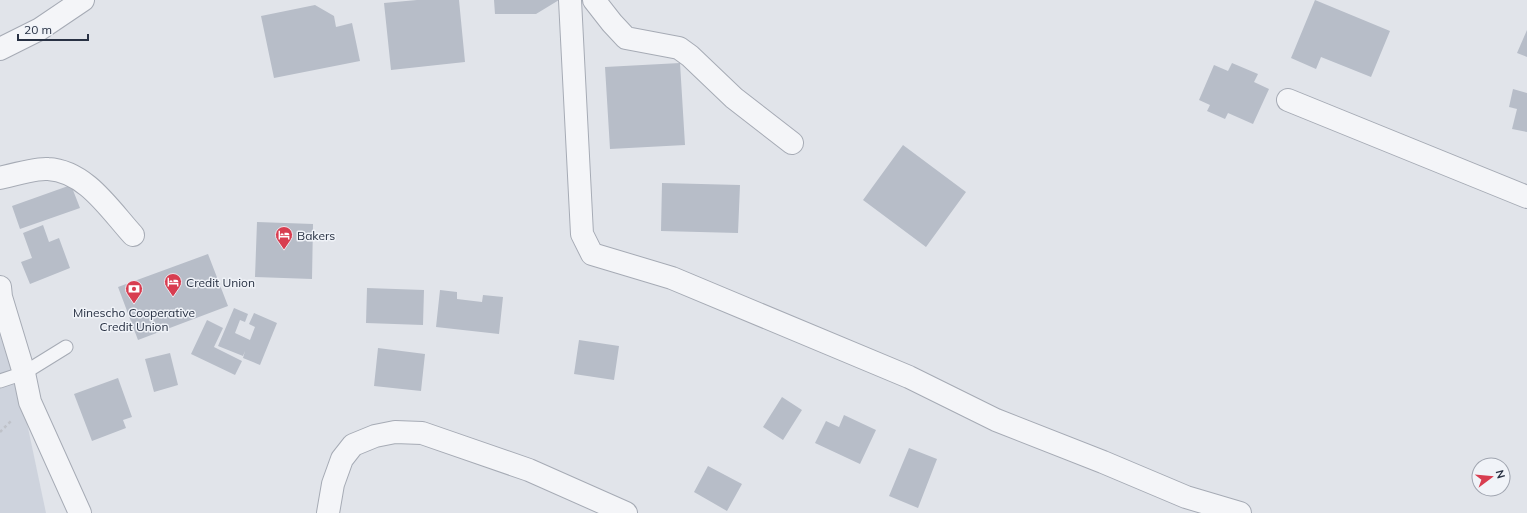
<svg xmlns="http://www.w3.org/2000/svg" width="1527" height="513" viewBox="0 0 1527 513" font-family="Mulish,sans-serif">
  <rect width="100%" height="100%" fill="#e1e4ea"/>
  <path fill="#ced3dd" d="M0,295L46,513H0Z"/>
  <path fill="#b7bdc8" d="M417,0H459L465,62L391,70L384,3Z
    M494,0H559L536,14H495Z
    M1315,0L1390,31L1371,77L1321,57L1316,69L1291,58Z
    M315,5L334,16L336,27L352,23L360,61L274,78L261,16Z
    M1527,30V57L1517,53Z
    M680,63L685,145L610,149L605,67Z
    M1232,63L1258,74L1254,82L1269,89L1253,124L1228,113L1225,119L1207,111L1210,105L1199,100L1214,65L1228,71Z
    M1513,89L1527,93V132L1512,129L1517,109L1509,107Z
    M903,145L966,192L926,247L863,200Z
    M662,183L740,185L738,233L661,231Z
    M71,185L80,208L20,229L12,206Z
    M257,222L313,224L312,279L255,277Z
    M43,225L49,242L59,238L70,268L30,284L21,262L32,258L23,233Z
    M208,254L228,306L138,340L118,287Z
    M367,288L424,290L423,325L366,323Z
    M440,290L457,292V299L482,302L483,295L503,297L499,334L436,327Z
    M234,308L248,314L245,322L240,320L235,333L250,340L255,327L249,324L254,313L277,323L260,365L243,358L245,351L243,356L218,346Z
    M207,320L223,328L214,347L242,361L235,375L191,354Z
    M579,340L619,346L614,380L574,374Z
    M378,348L425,354L421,391L374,386Z
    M170,353L178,385L154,392L145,359Z
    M118,378L132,417L123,420L126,428L92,441L74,394Z
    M782,397L802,410L783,440L763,427Z
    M844,415L876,430L860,464L815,443L826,421L839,427Z
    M909,448L937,459L918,508L889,496Z
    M708,466L742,484L727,511L694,492Z"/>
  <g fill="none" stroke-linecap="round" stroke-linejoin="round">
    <defs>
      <path id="service" d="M0,381L24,373L66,347"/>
      <path id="minor" d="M570,0L582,234L592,254L672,278L909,377L996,420L1103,462L1186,497L1240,513
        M594,0L612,23L626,38L679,48L690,56L734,98L792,143
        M0,49L40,29L83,0
        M1288,100L1527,197
        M0,178C11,175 37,168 48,169C86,171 110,210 133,235
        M0,287L1,297L24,373L30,402L80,513
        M328,513L333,484L342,459L353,445L375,436L395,432L422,433L529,470L626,513"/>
    </defs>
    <use href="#service" stroke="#a6abb5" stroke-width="15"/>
    <use href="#minor" stroke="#a6abb5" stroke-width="24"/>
    <path stroke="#bfc2c9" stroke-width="2.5" stroke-dasharray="3 3" stroke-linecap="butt" d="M0,432L12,420"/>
    <use href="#service" stroke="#f4f5f8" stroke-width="13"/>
    <use href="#minor" stroke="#f4f5f8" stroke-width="22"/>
  </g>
  <defs>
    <symbol id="hotel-pin" viewBox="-11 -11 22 30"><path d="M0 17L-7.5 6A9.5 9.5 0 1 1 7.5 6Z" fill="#d83d50" stroke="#f0f3f8"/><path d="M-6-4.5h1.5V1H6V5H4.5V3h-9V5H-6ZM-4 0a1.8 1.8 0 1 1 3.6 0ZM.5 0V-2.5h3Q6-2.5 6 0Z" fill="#fff"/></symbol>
    <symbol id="bank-pin" viewBox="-11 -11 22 30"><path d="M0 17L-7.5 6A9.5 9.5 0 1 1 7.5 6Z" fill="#d83d50" stroke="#f0f3f8"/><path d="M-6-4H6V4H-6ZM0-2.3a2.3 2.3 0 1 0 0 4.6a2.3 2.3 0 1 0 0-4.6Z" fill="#fff"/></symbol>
  </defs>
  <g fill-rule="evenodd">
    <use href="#hotel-pin" x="274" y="225" width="20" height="27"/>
    <use href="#hotel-pin" x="163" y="272" width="20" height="27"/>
    <use href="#bank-pin" x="124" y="279" width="20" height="27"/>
  </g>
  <g text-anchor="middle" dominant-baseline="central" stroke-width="3" stroke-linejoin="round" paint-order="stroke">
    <g font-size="12" fill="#283143" stroke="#f0f3f8" text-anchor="start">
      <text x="297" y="235">Bakers</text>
      <text x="186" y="282">Credit Union</text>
      <text x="134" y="312" text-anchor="middle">Minescho Cooperative<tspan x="134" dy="14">Credit Union</tspan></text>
    </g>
  </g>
  <g transform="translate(1491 477) rotate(74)"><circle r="19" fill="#f0f3f8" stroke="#a0a5b0"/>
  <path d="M0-3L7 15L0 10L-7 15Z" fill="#d83d50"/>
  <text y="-6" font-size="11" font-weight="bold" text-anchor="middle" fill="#283143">N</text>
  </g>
  <path d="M18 34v6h70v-6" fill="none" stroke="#283143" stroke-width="2"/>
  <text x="24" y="34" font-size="12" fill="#283143" stroke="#f0f3f8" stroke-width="3" paint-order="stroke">20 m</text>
</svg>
